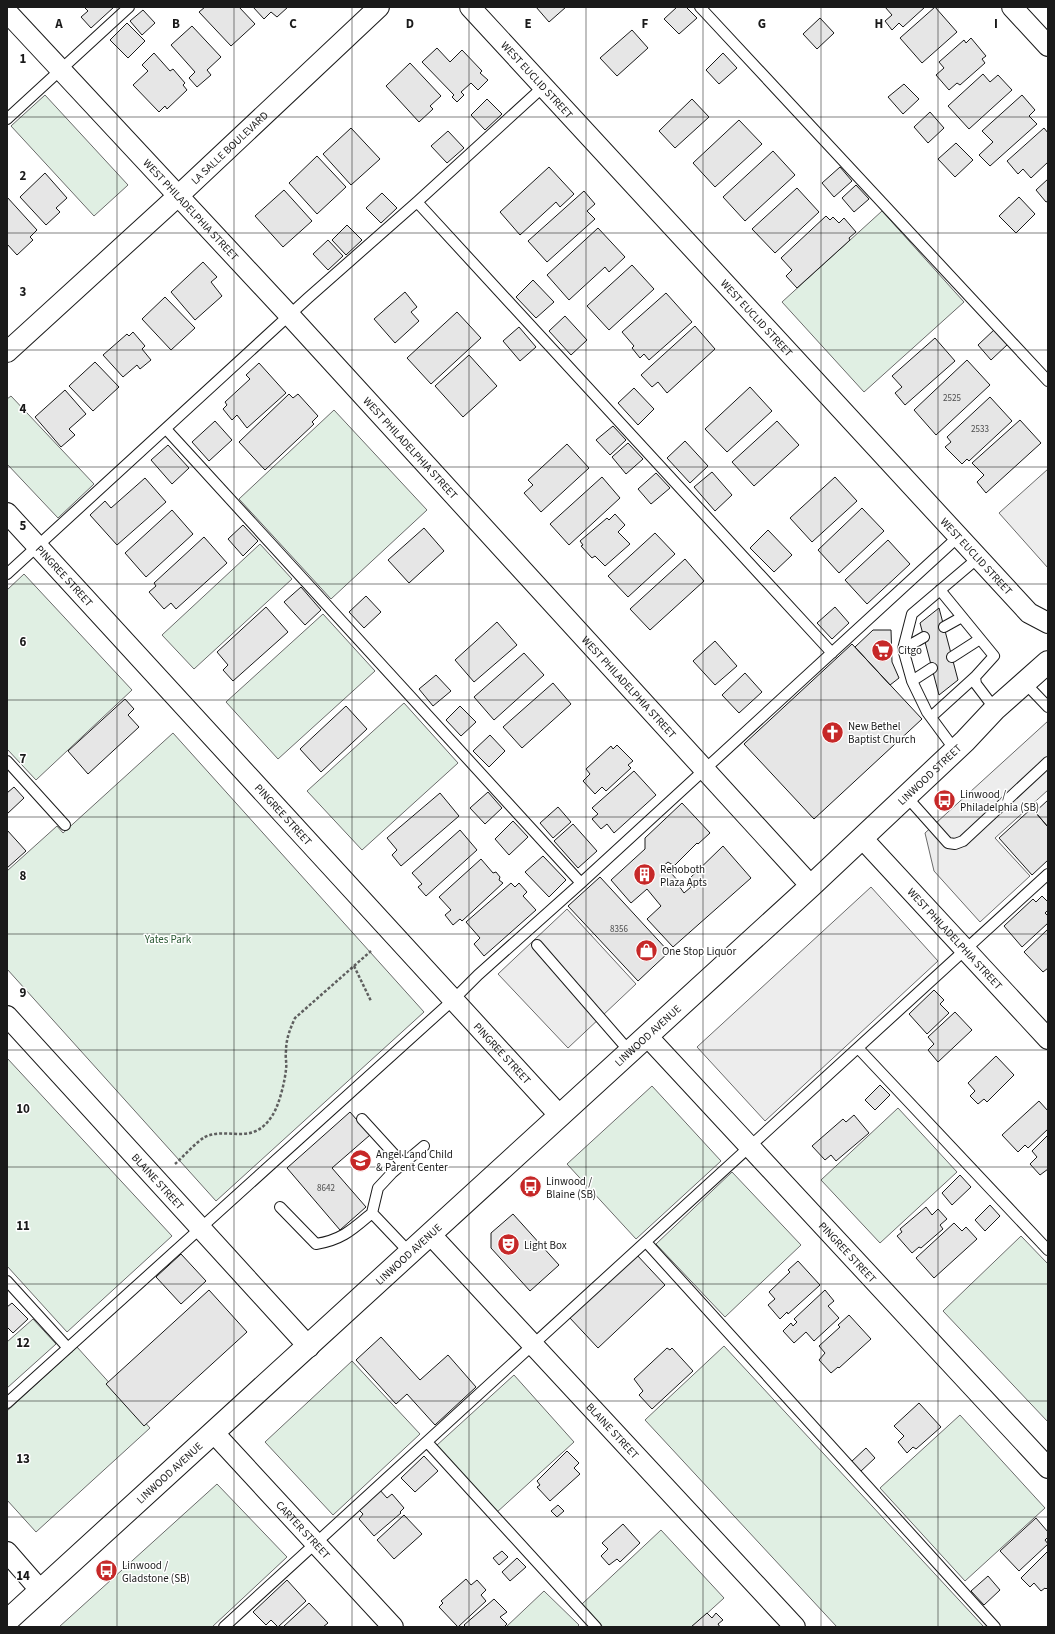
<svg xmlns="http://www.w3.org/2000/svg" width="1055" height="1634" viewBox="0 0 1055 1634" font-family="'Source Sans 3',sans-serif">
  <rect width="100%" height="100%" fill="#fff"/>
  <path fill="#e0efe3" stroke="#6a6a6a" d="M45,95L128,185L94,216L11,126Z
    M882,211L964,302L864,392L782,302Z
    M11,396L94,484L58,518L7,464V399Z
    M334,410L427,510L331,599L239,499Z
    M260,544L292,579L194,669L162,635Z
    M24,574L132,690L36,780L7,749V590Z
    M323,614L375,671L278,759L226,702Z
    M404,703L458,763L362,850L307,791Z
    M173,733L424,1012L216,1201L7,969V871L57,826L63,833Z
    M7,1058L172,1236L67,1332L7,1266Z
    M652,1086L721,1161L636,1239L567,1164Z
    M898,1108L957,1172L880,1243L821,1180Z
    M732,1172L801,1245L725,1317L656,1244Z
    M1021,1236L1048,1264V1422L943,1311Z
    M33,1319L56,1344L7,1388V1342Z
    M724,1346L984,1627H837L645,1420Z
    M77,1347L150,1428L36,1532L7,1500V1411Z
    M352,1361L420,1434L333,1515L265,1442Z
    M514,1375L574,1442L496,1513L436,1446Z
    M960,1415L1045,1508L965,1581L880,1488Z
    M217,1484L287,1557L212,1627H59Z
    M661,1530L724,1598L692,1627H603L582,1604Z
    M544,1591L579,1625L577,1627H506Z"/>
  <path fill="#ededed" stroke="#6a6a6a" d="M1048,469V568L999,513Z
    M1048,721V790L995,838L1030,876L980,922L934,871L925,833Z
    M871,887L938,961L765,1121L697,1047Z
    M567,909L636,984L568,1048L498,974Z"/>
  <path fill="#e6e6e6" stroke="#1a1a1a" d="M84,7H114L91,28L81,17L88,11Z
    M205,7H239L255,24L231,46L199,12Z
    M253,7H288L277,17L271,12L264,19Z
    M536,7H566L549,22Z
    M677,7H686L697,18L679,34L664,19Z
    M885,7H925L903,27L899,23L892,30L885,21L892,15Z
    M935,7L957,32L922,63L900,38Z
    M143,10L155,23L142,35L130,21Z
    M820,18L834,33L817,49L803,34Z
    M127,23L145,41L128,58L110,40Z
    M192,26L221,57L207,70L211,75L197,87L189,78L195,72L171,45Z
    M632,30L648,48L617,76L600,58Z
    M971,38L986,56L982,59L985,63L960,85L957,83L949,90L936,75L944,68L939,62L964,40L966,43Z
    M437,48L450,62L462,50L482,71L480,73L488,80L478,90L471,83L461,92L464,95L457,102L452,97L454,95L422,62Z
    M154,53L170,71L173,69L185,83L183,85L187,90L167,109L165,106L159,112L133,85L148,71L142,65Z
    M723,53L737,68L719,84L706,70Z
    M410,63L441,96L430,106L433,109L419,122L386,86Z
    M983,74L990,82L998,75L1012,90L969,129L948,106Z
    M904,84L919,99L903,114L888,97Z
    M1022,95L1035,110L1029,116L1037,124L990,166L979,155L993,142L982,131Z
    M487,99L502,114L485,130L471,115Z
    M692,99L709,117L675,148L659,131Z
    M930,112L944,128L928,143L914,127Z
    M739,120L762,144L715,187L693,163Z
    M351,128L380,159L351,185L323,154Z
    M1044,128L1048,133V162L1031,178L1023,169L1018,174L1007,161Z
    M448,131L464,148L447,163L431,146Z
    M956,143L973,160L955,177L938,159Z
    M773,151L795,175L745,221L723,197Z
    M317,156L346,187L317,214L289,183Z
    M549,167L574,194L560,207L556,202L520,235L500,212Z
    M840,167L852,181L834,197L822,183Z
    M45,173L67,198L56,208L60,212L46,225L20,197Z
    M1048,179V201L1046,202L1036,190Z
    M856,185L869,199L854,212L842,198Z
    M797,188L819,212L775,253L752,229Z
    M284,190L312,221L283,247L255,216Z
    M584,191L595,204L587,211L595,219L547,262L528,241Z
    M382,193L397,208L381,223L366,208Z
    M7,197L37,230L30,237L33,240L17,255L7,244Z
    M1019,197L1035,214L1016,233L999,216Z
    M826,216L830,220L833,217L839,223L844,218L856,232L849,238L850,240L797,288L786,276L792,270L781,258Z
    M347,225L362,240L346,255L332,240Z
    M598,228L625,257L609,272L605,267L569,300L547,275Z
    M328,240L343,256L328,270L313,254Z
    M203,262L217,277L211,282L222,296L195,320L171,292Z
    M632,265L654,289L609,330L587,306Z
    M533,280L554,302L536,318L516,297Z
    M405,292L417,307L411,312L419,321L395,343L374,319Z
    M666,293L692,322L649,360L644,354L640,358L632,348L634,346L622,332Z
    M165,297L195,328L171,350L142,319Z
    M457,312L481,338L431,384L407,358Z
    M565,316L587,340L571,355L549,331Z
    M695,326L715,349L667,393L658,382L652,387L641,375Z
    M519,327L536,347L520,361L503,341Z
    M995,329L1008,344L991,360L978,345Z
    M133,332L145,346L142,349L151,360L140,369L137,365L123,377L103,355L127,334L129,336Z
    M935,338L955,361L905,405L895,393L902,387L892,376Z
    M469,355L497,386L463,417L435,386Z
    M967,360L990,385L936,435L914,410Z
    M95,362L119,387L93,411L69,386Z
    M259,363L286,393L247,428L237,415L232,420L223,409L227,405L225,402L250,379L246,375Z
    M750,387L772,411L727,452L705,429Z
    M634,388L654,409L638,425L618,403Z
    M65,390L86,414L69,429L75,435L61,447L35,417Z
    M289,394L293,398L298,394L318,416L312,422L314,424L265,470L239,442Z
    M990,397L1012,421L969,461L967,459L962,464L945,447L951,442L947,437Z
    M1020,420L1041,443L986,493L977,482L984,475L972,463Z
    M215,421L232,440L209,461L192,442Z
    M777,421L799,445L754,486L732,462Z
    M613,426L626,440L610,455L596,440Z
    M685,441L708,466L690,483L667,458Z
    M628,443L643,459L626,474L612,457Z
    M567,444L589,468L541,512L524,493L533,485L528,480Z
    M168,445L189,468L172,484L151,460Z
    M712,472L732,495L715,511L694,487Z
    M656,473L670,488L651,504L638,489Z
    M602,477L620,498L569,545L550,524Z
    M835,477L857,501L812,542L790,518Z
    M145,478L166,502L117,545L90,515L105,501L111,508Z
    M862,508L884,531L839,573L818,550Z
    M172,510L193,534L146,577L125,553Z
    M615,514L625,525L618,532L630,544L605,566L595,556L592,558L581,546L583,545L580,541L607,518L609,520Z
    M243,525L258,541L243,556L228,539Z
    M424,528L444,551L409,583L388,560Z
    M768,530L792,555L774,572L750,548Z
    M655,533L675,554L628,597L608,576Z
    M204,537L227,563L176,609L171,603L164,609L149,592L156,586L154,583Z
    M888,540L910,564L867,604L845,580Z
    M685,559L704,581L650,630L630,609Z
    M301,587L321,610L305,625L284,602Z
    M366,596L381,612L364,628L349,612Z
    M266,607L288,632L233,681L223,670L228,665L217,652Z
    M835,607L849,623L832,639L817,623Z
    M939,608L958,680L939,695L920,623Z
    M497,622L517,645L474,682L455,660Z
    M873,630H891L892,662L899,678L890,685L855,647Z
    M715,641L737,666L715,685L693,661Z
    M852,644L922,719L814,819L744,744Z
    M524,653L544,675L494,720L474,697Z
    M745,673L762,692L739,713L722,695Z
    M436,675L451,691L433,706L419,689Z
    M553,683L571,704L522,748L503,727Z
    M125,699L134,709L128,715L139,727L88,774L68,751Z
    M346,706L367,729L321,772L300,749Z
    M460,706L476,722L461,736L446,720Z
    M490,735L505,751L489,767L473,751Z
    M617,745L633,761L628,765L631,768L606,791L602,787L595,794L583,781L590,774L586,769L611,746L613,749Z
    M634,771L656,795L614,833L607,824L601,829L592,819L598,814L592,808Z
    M14,787L24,798L7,814V793Z
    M488,792L502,808L485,824L470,808Z
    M440,793L459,816L401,866L392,855L397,850L387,838Z
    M1048,800V827L1035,812Z
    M682,803L710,833L698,844L697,843L675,865L671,864L668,862L662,867L667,873H671L679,882V886L684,893L691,887L688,884V880L723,846L751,878L673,947L647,919L661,906L647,889L631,903L611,880L645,849V838Z
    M558,807L571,822L553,838L540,823Z
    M1032,808L1048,827V860L1032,875L999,838Z
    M513,821L528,837L509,855L495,839Z
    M573,824L597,851L578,868L554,841Z
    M7,830L26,851L7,868Z
    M460,830L477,850L426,896L418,887L422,884L412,873Z
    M543,856L566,880L549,897L525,872Z
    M481,859L493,873L496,872L500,877L499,880L503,883L462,921L460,919L453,925L445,915L451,910L439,897Z
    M600,877L669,952L638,981L568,906Z
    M511,883L515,887L519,883L527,892L523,896L536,910L484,956L474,944L480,938L466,922Z
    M1042,896L1048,902V910L1045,913L1048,916V923L1022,947L1004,926L1033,899L1036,902Z
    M1048,929V968L1043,972L1024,952Z
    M934,990L944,1000L940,1004L949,1013L927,1034L909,1014Z
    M955,1012L972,1030L938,1062L928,1050L934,1044L928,1037Z
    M996,1056L1014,1075L987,1102L984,1099L978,1104L970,1096L975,1091L968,1083Z
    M880,1085L890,1095L875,1110L865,1100Z
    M1039,1101L1048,1111V1129L1028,1148L1025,1145L1018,1152L1002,1135Z
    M350,1112L370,1135L332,1168L366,1207L340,1230L287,1168Z
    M854,1115L869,1133L836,1161L831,1155L825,1160L812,1146L843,1119L846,1122Z
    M1048,1135V1169L1040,1175L1030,1164L1037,1157L1032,1151Z
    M960,1175L971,1187L952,1205L942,1193Z
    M990,1205L1000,1216L985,1231L975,1220Z
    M926,1207L932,1215L938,1209L947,1219L940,1225L943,1229L921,1248L919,1247L912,1253L897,1236L902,1232L900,1229Z
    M513,1214L559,1265L530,1291L491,1248V1233Z
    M954,1223L962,1231L966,1227L977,1239L934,1278L916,1258Z
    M181,1254L206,1281L181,1304L156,1277Z
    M636,1254L665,1285L598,1348L569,1317Z
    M798,1261L820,1285L788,1314L787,1312L780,1319L768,1305L775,1299L769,1292L790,1272L788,1270Z
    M209,1290L247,1332L144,1426L106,1384Z
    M825,1290L834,1301L828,1306L839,1318L814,1341L806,1332L794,1343L783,1331L791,1323L793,1326L797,1322L794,1319Z
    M12,1303L28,1319L13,1333L7,1327V1307Z
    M849,1315L871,1339L839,1368L838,1367L831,1373L819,1360L825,1353L819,1346L840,1327L838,1325Z
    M381,1337L420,1380L448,1355L476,1387L435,1425L407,1394L396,1404L356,1360Z
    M667,1348L670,1350L672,1348L693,1371L652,1409L639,1395L643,1391L634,1379Z
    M919,1403L941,1427L916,1449L913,1447L907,1453L898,1442L904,1436L894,1426Z
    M866,1448L875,1458L860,1472L851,1462Z
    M567,1451L579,1463L574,1468L580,1474L550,1501L537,1487L540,1485L537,1481Z
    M424,1456L438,1471L415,1492L401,1478Z
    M379,1489L387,1498L392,1494L404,1508L400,1512L401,1513L374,1536L359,1519L363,1514L359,1510Z
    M558,1505L564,1511L557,1517L551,1511Z
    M404,1515L422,1534L394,1559L377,1540Z
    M1036,1518L1048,1532V1537L1045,1540L1048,1544L1019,1571L1000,1551Z
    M623,1524L640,1543L620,1562L617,1559L609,1565L601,1556L608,1549L602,1543Z
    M502,1551L508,1557L499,1565L493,1558Z
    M1048,1551V1587L1046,1589L1045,1588L1041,1591L1034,1583L1030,1587L1021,1578Z
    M517,1558L526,1567L510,1581L502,1572Z
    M988,1576L1000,1590L984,1605L971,1591Z
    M466,1579L471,1585L477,1580L486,1590L481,1595L486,1601L458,1627L439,1607L443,1603L441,1601Z
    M287,1580L306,1601L278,1627L271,1620L266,1625L253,1612Z
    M494,1599L507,1612L500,1617L507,1624L504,1627H466L464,1625Z
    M309,1603L328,1623L323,1627H283Z
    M707,1613L712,1618L716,1613L723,1620L718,1624L720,1627H691Z"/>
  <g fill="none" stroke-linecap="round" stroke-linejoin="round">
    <defs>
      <path id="service" d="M700,7L1048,381
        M7,119L129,7
        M417,202L832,653
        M166,429L581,883
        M7,574L308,298L417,202L543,87
        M944,627L962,617
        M903,649L924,637
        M952,657L980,639
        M975,677L976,684L995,709
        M912,681L932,668
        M1025,683L1048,707
        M931,717L975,677L994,656L940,590
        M955,750L927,712L912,681L903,649L912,614L978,558
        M7,761L65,825
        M906,796L948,843L955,844L963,841L1048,762
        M537,945L630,1052
        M858,1048L1048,1250
        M362,1119L403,1164
        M280,1207L316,1244C342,1240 353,1229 372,1213L410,1253
        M372,1213L378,1188L392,1173L424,1146
        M646,1242L995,1627
        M7,1281L68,1348
        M7,1403L453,1000L478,975L581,883L958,537
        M427,1442L596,1627
        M224,1627L1048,874"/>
      <g id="minor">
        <path id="s1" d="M470,7L1029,613L1048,623"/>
        <path d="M1012,7L1048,46"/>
        <path id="s2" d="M7,12L292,318L811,886"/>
        <path id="s3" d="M7,352L178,196L379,7"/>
        <path id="s4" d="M7,513L560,1116"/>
        <path id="s5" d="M862,838L1048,1039"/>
        <path id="s6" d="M7,1016L309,1347"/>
        <path id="s7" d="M647,1036L1048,1468"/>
        <path id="s8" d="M431,1235L795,1627"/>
        <path id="s9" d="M213,1432L393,1627"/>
        <path d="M7,1552L41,1591"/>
      </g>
      <g id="tertiary">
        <path id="s10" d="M7,1621L811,886L965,741L995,709L1048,662"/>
      </g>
    </defs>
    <use href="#service" stroke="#1a1a1a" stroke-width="12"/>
    <use href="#minor" stroke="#1a1a1a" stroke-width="22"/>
    <use href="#tertiary" stroke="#1a1a1a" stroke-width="24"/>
    <path stroke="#5f5f5f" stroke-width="2.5" stroke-dasharray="3 2" stroke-linecap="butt" d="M354,966L371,1001
      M175,1164C184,1156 196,1142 205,1137C228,1126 252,1147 272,1116C279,1106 285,1081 286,1069C287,1063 285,1057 286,1051C286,1039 290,1029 295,1018L371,951"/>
    <use href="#service" stroke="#fff" stroke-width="10"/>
    <use href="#minor" stroke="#fff" stroke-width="20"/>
    <use href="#tertiary" stroke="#fff" stroke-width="22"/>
  </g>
  <path fill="none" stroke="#1a1a1a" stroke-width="1" stroke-opacity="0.55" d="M117,7V1627M234,7V1627M352,7V1627M469,7V1627M586,7V1627M703,7V1627M821,7V1627M938,7V1627M7,117H1048M7,233H1048M7,350H1048M7,467H1048M7,584H1048M7,700H1048M7,817H1048M7,934H1048M7,1050H1048M7,1167H1048M7,1284H1048M7,1401H1048M7,1517H1048"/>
  <defs>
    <symbol id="supermarket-disc" viewBox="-11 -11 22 22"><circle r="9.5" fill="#c62828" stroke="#fff"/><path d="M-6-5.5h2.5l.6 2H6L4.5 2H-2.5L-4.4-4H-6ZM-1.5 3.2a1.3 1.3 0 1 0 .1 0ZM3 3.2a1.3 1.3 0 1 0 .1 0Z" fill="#fff"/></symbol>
    <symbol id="church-disc" viewBox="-11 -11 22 22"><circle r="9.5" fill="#c62828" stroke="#fff"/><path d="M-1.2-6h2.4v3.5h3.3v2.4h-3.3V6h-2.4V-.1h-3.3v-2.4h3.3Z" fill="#fff"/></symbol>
    <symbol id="bus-disc" viewBox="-11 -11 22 22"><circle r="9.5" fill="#c62828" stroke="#fff"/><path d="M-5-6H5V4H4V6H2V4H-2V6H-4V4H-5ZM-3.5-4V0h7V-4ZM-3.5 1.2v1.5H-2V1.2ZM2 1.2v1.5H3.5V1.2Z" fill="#fff"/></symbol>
    <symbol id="building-disc" viewBox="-11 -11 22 22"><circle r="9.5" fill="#c62828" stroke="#fff"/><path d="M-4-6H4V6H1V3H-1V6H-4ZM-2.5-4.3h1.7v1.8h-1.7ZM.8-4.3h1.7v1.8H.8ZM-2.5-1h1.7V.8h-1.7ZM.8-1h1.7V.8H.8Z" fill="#fff"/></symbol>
    <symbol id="shop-disc" viewBox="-11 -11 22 22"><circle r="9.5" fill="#c62828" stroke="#fff"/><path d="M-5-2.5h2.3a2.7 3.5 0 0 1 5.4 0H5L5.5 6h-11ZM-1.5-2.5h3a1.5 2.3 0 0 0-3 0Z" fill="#fff"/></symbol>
    <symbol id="school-disc" viewBox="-11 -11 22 22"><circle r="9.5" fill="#c62828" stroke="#fff"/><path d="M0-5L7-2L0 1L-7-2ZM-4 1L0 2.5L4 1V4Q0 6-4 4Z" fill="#fff"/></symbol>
    <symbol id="theatre-disc" viewBox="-11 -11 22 22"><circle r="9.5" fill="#c62828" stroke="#fff"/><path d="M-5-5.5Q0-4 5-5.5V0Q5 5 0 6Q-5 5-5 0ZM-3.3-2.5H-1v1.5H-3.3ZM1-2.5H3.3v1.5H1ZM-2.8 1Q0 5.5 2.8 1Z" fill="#fff"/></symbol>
  </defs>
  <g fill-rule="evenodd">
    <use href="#supermarket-disc" x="870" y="638" width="25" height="25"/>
    <use href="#church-disc" x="820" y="720" width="25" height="25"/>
    <use href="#bus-disc" x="932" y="788" width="25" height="25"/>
    <use href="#building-disc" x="632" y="862" width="25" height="25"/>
    <use href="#shop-disc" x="634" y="938" width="25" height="25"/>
    <use href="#school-disc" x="348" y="1148" width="25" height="25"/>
    <use href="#bus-disc" x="518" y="1174" width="25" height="25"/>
    <use href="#theatre-disc" x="496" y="1232" width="25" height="25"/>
    <use href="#bus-disc" x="94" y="1558" width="25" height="25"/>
  </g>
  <g text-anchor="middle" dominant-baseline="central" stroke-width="3" stroke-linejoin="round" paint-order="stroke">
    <g font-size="9" fill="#4d4d4d">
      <text x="952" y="398">2525</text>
      <text x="980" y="429">2533</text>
      <text x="619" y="929">8356</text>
      <text x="326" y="1188">8642</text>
    </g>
    <g font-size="11" fill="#1a1a1a" stroke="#fff">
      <text stroke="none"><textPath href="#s1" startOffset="99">WEST EUCLID STREET</textPath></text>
      <text stroke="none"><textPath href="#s3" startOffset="302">LA SALLE BOULEVARD</textPath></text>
      <text stroke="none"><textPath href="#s2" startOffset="270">WEST PHILADELPHIA STREET</textPath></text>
      <text stroke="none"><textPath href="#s1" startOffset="423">WEST EUCLID STREET</textPath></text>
      <text stroke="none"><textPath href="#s2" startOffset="594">WEST PHILADELPHIA STREET</textPath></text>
      <text stroke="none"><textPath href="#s1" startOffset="747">WEST EUCLID STREET</textPath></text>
      <text stroke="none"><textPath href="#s4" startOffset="85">PINGREE STREET</textPath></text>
      <text stroke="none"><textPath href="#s2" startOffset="918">WEST PHILADELPHIA STREET</textPath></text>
      <text stroke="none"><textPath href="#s10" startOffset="1252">LINWOOD STREET</textPath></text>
      <text stroke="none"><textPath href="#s4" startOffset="409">PINGREE STREET</textPath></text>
      <text stroke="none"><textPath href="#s5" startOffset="137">WEST PHILADELPHIA STREET</textPath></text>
      <text stroke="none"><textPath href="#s10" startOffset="868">LINWOOD AVENUE</textPath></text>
      <text stroke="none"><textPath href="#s4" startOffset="733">PINGREE STREET</textPath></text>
      <text stroke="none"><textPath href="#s6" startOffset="224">BLAINE STREET</textPath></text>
      <text stroke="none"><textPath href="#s7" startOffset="295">PINGREE STREET</textPath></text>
      <text stroke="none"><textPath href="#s10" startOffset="544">LINWOOD AVENUE</textPath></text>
      <text stroke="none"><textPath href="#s8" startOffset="267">BLAINE STREET</textPath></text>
      <text stroke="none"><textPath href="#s10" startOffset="220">LINWOOD AVENUE</textPath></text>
      <text stroke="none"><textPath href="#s9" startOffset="133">CARTER STREET</textPath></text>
    </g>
    <g font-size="11" fill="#1a1a1a" stroke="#fff" text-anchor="start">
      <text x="898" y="650">Citgo</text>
      <text x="848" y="726">New Bethel<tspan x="848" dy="13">Baptist Church</tspan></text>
      <text x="960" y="794">Linwood /<tspan x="960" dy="13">Philadelphia (SB)</tspan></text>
      <text x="660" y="869">Rehoboth<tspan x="660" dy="13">Plaza Apts</tspan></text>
      <text x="662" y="951">One Stop Liquor</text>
      <text x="376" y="1154">Angel Land Child<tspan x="376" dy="13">&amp; Parent Center</tspan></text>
      <text x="546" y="1181">Linwood /<tspan x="546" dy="13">Blaine (SB)</tspan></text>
      <text x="524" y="1245">Light Box</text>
      <text x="122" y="1565">Linwood /<tspan x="122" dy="13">Gladstone (SB)</tspan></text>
    </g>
    <g font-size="11" fill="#2b5a34" stroke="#fff">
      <text x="168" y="939">Yates Park</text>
    </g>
  </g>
  <g font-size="13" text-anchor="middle" font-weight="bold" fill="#1a1a1a" stroke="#fff" stroke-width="3" stroke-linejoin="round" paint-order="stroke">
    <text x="59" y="28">A</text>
    <text x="176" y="28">B</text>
    <text x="293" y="28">C</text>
    <text x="410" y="28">D</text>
    <text x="528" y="28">E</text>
    <text x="645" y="28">F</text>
    <text x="762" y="28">G</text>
    <text x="879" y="28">H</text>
    <text x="996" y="28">I</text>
    <text x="23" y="63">1</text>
    <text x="23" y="180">2</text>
    <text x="23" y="296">3</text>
    <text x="23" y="413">4</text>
    <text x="23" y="530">5</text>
    <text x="23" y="646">6</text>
    <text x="23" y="763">7</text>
    <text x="23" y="880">8</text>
    <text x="23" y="997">9</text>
    <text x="23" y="1113">10</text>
    <text x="23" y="1230">11</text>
    <text x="23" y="1347">12</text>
    <text x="23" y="1463">13</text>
    <text x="23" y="1580">14</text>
  </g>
  <rect width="1055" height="1634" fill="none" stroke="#1a1a1a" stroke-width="16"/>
</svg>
